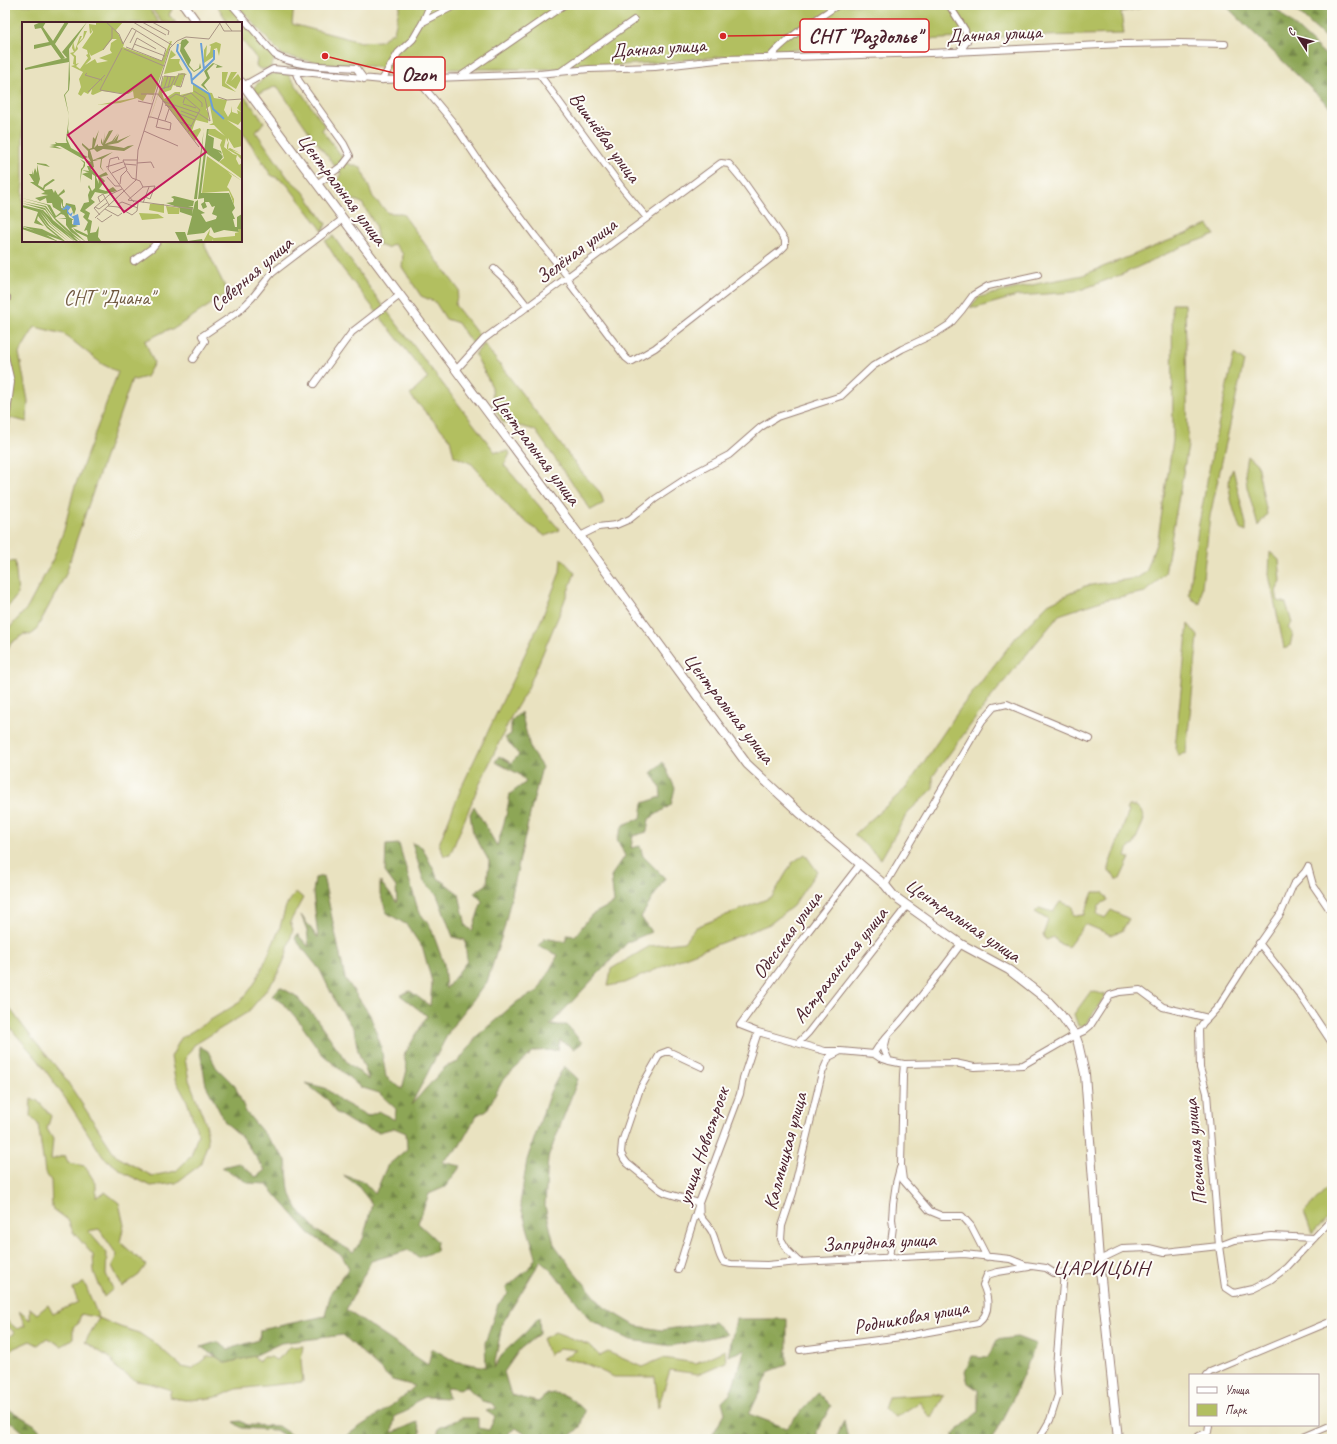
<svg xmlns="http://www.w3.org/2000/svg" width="1337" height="1444" viewBox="0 0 1337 1444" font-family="Caveat,sans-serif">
  <defs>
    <pattern id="forest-firs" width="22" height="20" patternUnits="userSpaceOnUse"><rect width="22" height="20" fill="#8da657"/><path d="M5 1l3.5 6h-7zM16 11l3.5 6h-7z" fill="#758748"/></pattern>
  </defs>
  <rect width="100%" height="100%" fill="#fdfcf7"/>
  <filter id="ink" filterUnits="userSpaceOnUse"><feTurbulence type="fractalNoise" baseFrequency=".025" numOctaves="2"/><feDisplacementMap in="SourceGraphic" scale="8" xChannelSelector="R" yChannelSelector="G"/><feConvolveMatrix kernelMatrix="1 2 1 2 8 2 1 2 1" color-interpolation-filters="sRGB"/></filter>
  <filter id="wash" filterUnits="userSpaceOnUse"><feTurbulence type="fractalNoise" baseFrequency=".012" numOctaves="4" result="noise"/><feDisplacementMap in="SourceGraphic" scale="16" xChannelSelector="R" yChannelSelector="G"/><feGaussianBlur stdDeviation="0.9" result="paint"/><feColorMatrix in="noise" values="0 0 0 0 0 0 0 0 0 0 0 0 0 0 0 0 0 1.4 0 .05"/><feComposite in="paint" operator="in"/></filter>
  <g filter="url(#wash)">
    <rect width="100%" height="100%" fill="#e9e2c0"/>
    <path fill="#b2bf61" stroke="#7e6f46" d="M5,5H147L159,23H23V241H205V246L228,293L172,330H167L145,341L154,363L146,377L135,380L132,379L77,538L66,574L35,632L30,635L24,634L10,644L5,656V633L28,607L53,559L64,530L74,489L118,372L102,364L64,334L35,327L19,353L28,401L27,422L10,418L9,425L5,432Z
      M149,5H174L169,15L176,23H162Z
      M217,5H232L275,58L270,69H260L256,66L257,59L241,39V23H228Z
      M237,5H294L292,24L361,42L380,41L394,32L400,5H1139L1141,8L1121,12L1124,34L960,38L870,43L663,62L567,69H434L392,70L356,64L327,65L282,55Z
      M275,73L288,74L325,126L322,130L347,163L361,168L373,197L388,213H402L459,290L455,305L481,338L476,344L470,341L458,323L446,319L435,302L421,296L402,267L403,254L394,244L387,248L379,245L375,225L362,203L347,197L337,185L341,174L312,136L277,86L257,94L253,88L266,76Z
      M241,96L246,98L264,122L256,132L288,178L303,191L326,224L323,231L285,182L271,175L247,138L241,132Z
      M1208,225L1215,235L1181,247L1123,274L1075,292L1017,296L976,308L970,307L979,297L1041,283L1083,275Z
      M333,236L380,302L495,452L509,451L510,454L504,465L560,530L545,536L515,514L472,464L454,456L450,439L410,395L428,378L342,268L325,241Z
      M1172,304H1185L1188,446L1165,574L1146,592L1104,600L1059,615L989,700L933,776V789L908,812L881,859L854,835L906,788L962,706L1017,636L1048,604L1085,586L1137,578L1146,572L1158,538L1173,440Z
      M484,344L584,475L600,492L604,503L591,510L535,430L503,422L493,406L492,387L475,354Z
      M1234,354L1244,361L1210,516L1200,604L1192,599L1189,594L1198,529L1213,449Z
      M1247,455L1257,464L1267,514L1258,526L1247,487L1245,468Z
      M1233,469L1246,524V532L1240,529C1235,513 1223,484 1233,469Z
      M1270,552L1279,560L1281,581L1276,591L1278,601L1286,603L1292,623L1288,628L1293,633L1290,646L1284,648L1269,575Z
      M561,558L575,573L559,615L528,688L511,717L476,792L450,855L444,856L439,844L462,786L542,618L560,572Z
      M15,561L18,594L5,611V563Z
      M1188,624L1198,636L1186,753L1178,755L1175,748Z
      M1128,806H1136L1141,811L1144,820L1133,846L1129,847L1126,857L1130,858L1120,879H1116L1113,874L1109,872V865L1129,811L1126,810Z
      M805,854L817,871L793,906L770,924L687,956L625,983L608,986L611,969L650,946L684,942L696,927L772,897L792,863Z
      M296,892L303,898L290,922L293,929L286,956L277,976L260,998L248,1012L194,1045L185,1059L189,1080L206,1124L208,1142L200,1165L176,1183L151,1186L126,1174L103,1157L70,1105L38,1060L5,1022V1002L32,1038L63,1075L116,1156L152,1176L176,1171L191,1156L198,1134L187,1101L175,1079L171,1057L181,1038L240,1002L253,986L263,966L279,930L286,906Z
      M1093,892H1103L1108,900L1099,905L1097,914L1105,918L1111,910L1129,919L1122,931L1111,935L1085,924L1068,947L1058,943L1054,937L1046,940L1043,935L1048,920L1035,912L1039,908L1053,912L1060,902L1072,906L1073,916L1084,915Z
      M1091,991L1106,995L1085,1025L1078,1026L1074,1014Z
      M31,1098L38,1101L51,1116L47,1129L53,1139L51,1160L65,1155L68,1163L85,1166L96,1184V1197L105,1192L119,1203L124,1225L120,1242L146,1265L139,1275L122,1287L112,1266L117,1255L99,1229L88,1231L107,1253L106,1274L113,1289L104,1297L94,1272L93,1255L73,1232L68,1220L52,1208L51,1181L45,1172L38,1124L30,1116Z
      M1332,1183V1213L1312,1234L1304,1212Z
      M84,1282L99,1318L120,1327L139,1333L157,1345L182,1367L192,1369L208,1356L216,1357L226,1363L254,1356L259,1362L262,1357H271L276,1360L283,1355L289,1347L303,1346L301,1360L303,1382L236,1389L221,1396L205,1399L185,1400L169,1397L171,1390L149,1383L136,1381L117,1369L111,1359L85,1342L99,1318L81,1314L78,1324L73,1327V1338L62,1346L47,1338L38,1345L30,1341L12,1349L5,1356V1338L14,1334L13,1331L5,1324V1319L17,1329L25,1326L19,1311L30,1320V1308L37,1314L48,1305L53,1314L78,1302L73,1289Z
      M555,1332L589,1345L600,1356L608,1352L642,1367L663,1358L696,1363L725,1350L726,1362L698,1374L670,1370L658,1408L655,1377H614L582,1362L562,1359L577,1350L559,1348L549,1355L542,1339Z
      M934,1394L944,1396L931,1418L927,1414L920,1402L896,1417L884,1409L888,1397Z"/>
    <path fill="url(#forest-firs)" stroke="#6c6241" d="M1225,5H1272L1332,61V109Z
      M1290,5H1332V44Z
      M521,712L531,751L542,767L531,810L504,929L487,982L451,1028L411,1105L445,1067L458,1062L477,1036L518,1001L538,991L558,955L538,946L545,938L565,942L567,935L575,936L591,915L614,903L611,876L625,856L617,839L623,825L641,818L643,803L661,797L660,787L651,773L663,762L675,788L671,805L649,819L647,832L633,836L631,848L640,846L643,856L665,878L641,917L651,932L628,942L550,1025H567L582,1043L574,1049L560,1040L558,1050L534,1051L503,1080L487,1110L477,1115L459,1147L442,1162L461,1166L445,1187L429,1194L418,1223L437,1241L436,1251L418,1258L409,1250L371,1261L346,1310L428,1365L432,1348L454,1361L486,1367L485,1343L498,1304L508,1294L506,1288L528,1269L536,1257L520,1204L527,1160L550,1092L564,1066L578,1079L548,1158L545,1206L554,1244L573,1270L604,1307L636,1326L662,1330L714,1322L727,1334L671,1346L631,1340L590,1320L564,1285L541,1260L502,1324L494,1368L503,1353L527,1331L539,1317L540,1333L520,1349L504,1372L511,1395L538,1402C541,1400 545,1395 548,1394C562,1390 576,1402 585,1411L580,1427L570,1436V1439H538L528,1436L516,1428L508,1433V1439H436L439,1428L461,1418H478V1428L489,1430L495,1417L486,1411L497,1408L491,1403L482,1401L467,1387L459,1389L450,1387L446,1389L449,1398L425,1397L415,1402L405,1412L395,1416L392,1433L417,1422L421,1432L418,1439H342C366,1421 394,1407 415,1386L392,1380L343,1335L281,1343L254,1356L226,1363L201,1347L217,1342L228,1349L259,1340L260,1330L325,1316L331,1292L349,1268L342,1256L309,1233L266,1184L248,1183L222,1167L239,1163L256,1177L265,1170L241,1136L225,1122L206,1085L199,1046L208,1051L216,1067L235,1086L246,1112L286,1160L289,1190L297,1208L317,1231L353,1252L363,1239L372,1204L357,1185L343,1175L364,1182L375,1194L387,1166L407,1149L406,1133L394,1128L379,1132L356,1125L335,1112L329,1101L305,1083L325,1088L341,1101L368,1116L379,1111L395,1120L396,1109L379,1093L360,1087L321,1053L298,1020L285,1005L272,996L280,987L296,996L316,1018L347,1062L369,1080L358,1051L354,1030L337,1005L320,970L295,939L297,934L309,947L307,930L301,915L318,938L313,892L315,878L323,876L345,978L370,1015L381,1046L386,1077L402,1089L407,1070L404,1055L427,1016L400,995L410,991L430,1006L432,982L423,949L407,925L387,913L380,894V881L397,903L396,887L385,872L386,845L399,844L418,910L431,928L444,964L446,989L467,961L465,940L453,937L437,895L424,882L412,843L422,847L438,878L459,894L466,926L472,931L482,901L474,893L487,884L489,861L473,833L470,814L474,806L497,846L506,816L510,794L526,782L519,774L495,762L499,756L511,763L519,755L505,738L511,734V721Z
      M736,1319H787V1365L770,1371L749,1414L786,1428L818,1393L831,1406L817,1431V1439H740L737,1434C726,1439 724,1441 713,1434L725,1413L722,1402L730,1394L745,1350L728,1356Z
      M1017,1337L1036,1344L1015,1394L992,1439H954L953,1434L978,1412V1390L968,1383L965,1372L972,1356L988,1357L997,1340Z
      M5,1407L35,1425L47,1439H31L14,1424L5,1419Z
      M844,1420L848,1439H836Z
      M241,1421L247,1425L278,1426L297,1439H289L276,1430L242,1428L233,1422Z"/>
  </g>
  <g filter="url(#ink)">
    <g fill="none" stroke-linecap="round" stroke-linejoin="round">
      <defs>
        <path id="minor" d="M232,5L275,55C298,68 330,66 356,68L364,79
          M949,5L965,30L967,41L960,51
          M423,22L430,5
          M769,58C788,36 814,21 838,5
          M295,71L299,81L344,144L350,156L343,165L317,184
          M560,72L634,20
          M539,74L623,189L647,218
          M461,76L564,5
          M417,79L452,121L483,167L535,236L568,277L571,285L626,358L631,362L655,348L780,251L785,246V240L744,182L729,164L721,163L484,339L456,370
          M382,80L398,53L413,39L423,22L456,5
          M241,87L273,69L382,80L539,74L589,69L655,67L726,59L930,53L1123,44L1179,43L1225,44
          M134,261L152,248L158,241
          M494,269L510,284L528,307
          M5,306L7,298
          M5,356L11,382L6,421L5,423
          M193,359L205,341L202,336L239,311L252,298L272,273L343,219
          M314,384L352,332L400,295
          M580,536L598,527L616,525L630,519L655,499L693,474L729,455L761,427L777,417L841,396L873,366L902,349L936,333L950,324L962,310L973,295L988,286L1038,275
          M860,864L803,938L740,1025L758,1032L825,1051H841L874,1054L880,1058L889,1061
          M1308,867L1305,872L1293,885L1281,913L1249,959L1219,1006L1208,1018L1203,1023L1199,1029L1200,1068L1207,1093L1219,1246L1225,1287L1234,1293L1252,1289L1270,1280L1286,1268L1332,1219
          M1308,867L1313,885L1332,913
          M885,885L982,721L994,707L1007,704L1090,739
          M1259,943L1300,995L1332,1043
          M887,1037L884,1049L889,1061L904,1064L903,1075L901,1165L903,1180L930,1211L942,1216H962L971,1226L987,1257
          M798,1043L808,1033L907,906
          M874,1054C878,1044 892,1031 900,1022C921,997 941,971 961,944
          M904,1064L955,1063L974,1067L1023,1065L1075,1035L1084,1031L1090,1026L1110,995L1120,992L1140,990L1163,1007L1208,1018
          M702,1067L668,1051L660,1054L640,1089L622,1142L621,1153L624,1159L627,1163L659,1189L666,1193L699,1203C700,1206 699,1212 700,1216C703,1221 709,1226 712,1232C717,1242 717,1253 723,1262L731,1264L767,1265L799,1262L964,1254L1010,1259L1025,1265L1046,1268L1054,1273L1100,1269
          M889,1258L893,1227L892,1219L893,1204L896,1183L900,1168
          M1099,1260L1122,1249L1149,1248L1165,1252L1219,1246L1235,1240L1271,1236L1314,1238
          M799,1262L788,1251L781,1239L782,1226L793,1193L822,1073L829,1057L839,1052
          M678,1270L699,1203L740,1094L743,1078L758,1032
          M800,1350L901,1337L978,1323C991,1313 989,1299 983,1285L987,1275L998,1272L1029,1267
          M1207,1375L1210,1372L1332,1321
          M1199,1436L1208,1432L1209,1425
          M1039,1439L1050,1420L1058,1395L1056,1367L1064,1272
          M1299,1439L1332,1425"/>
        <path id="tertiary" d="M184,5L197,23
          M241,82L580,536L747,764L801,814L885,885L894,896L961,944L1009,970L1045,998L1061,1015L1075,1035L1078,1043L1085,1074L1099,1260L1118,1439"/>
      </defs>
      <use href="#minor" stroke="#9a8076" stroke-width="8"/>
      <use href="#tertiary" stroke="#9a8076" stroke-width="10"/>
      <use href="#minor" stroke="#fff" stroke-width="6"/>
      <use href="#tertiary" stroke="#fff" stroke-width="8"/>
    </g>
  </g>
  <g text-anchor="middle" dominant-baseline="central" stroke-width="4" stroke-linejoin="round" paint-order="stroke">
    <g font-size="20" fill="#4a1f2b" stroke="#fdfcf7">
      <text transform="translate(994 34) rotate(-3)">Дачная улица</text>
      <text transform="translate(658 48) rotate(-4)">Дачная улица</text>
      <text transform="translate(605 137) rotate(54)">Вишнёвая улица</text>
      <text transform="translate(342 189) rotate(53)">Центральная улица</text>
      <text transform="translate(576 251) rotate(-37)">Зелёная улица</text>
      <text transform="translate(251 274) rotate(-41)">Северная улица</text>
      <text transform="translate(536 449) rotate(53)">Центральная улица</text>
      <text transform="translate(729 708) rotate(52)">Центральная улица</text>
      <text transform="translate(963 920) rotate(34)">Центральная улица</text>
      <text transform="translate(787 935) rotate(-54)">Одесская улица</text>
      <text transform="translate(840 965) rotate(-52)">Астраханская улица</text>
      <text transform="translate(703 1146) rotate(-71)">улица Новостроек</text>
      <text transform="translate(785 1151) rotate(-75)">Калмыцкая улица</text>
      <text transform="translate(1195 1152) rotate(-95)">Песчаная улица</text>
      <text transform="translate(879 1242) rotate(-3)">Запрудная улица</text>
      <text transform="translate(911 1317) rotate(-10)">Родниковая улица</text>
    </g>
    <g font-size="20" fill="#6e573e" stroke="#fdfcf7">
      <text x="109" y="297">СНТ "Диана"</text>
    </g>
    <g font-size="22" letter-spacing="1" fill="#4a1f2b" stroke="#fdfcf7">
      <text x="1101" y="1268">ЦАРИЦЫН</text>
    </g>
  </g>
  <g transform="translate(22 22)">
    <rect width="220" height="220" fill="#e9e2c0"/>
    <path d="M74,0H101L94,8L102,22L101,25L140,39L148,20H146L150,19L129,81L131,73L125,72L121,79L115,76L98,81L75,83L112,76L111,69L106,72L80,69L71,73L69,72L70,67L66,72L62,70L59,74L56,72L59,65L57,57L61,50L49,44L53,43L51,42L52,35L48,31L52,30L50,26L51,19L53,28L58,14H60L57,20L61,16L62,9H65L62,16L55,24L56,27L51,32L54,34V42L57,41L54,44L58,47L66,36L64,33L66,32L65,28L60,26L71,10L69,6L70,10L68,12L67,2L74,3ZM90,17H95L89,21L88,28L90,31L77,36L86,39L75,41L73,37L63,43L69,37L67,30L69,34L81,28ZM194,20L199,22L197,34L195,26L192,27L191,35L182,41V28L185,23L184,35L188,30L189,24L187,23ZM149,28L154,33L148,37H158L157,41L161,48L142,52ZM200,50H206L203,61L214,70L200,64ZM209,50H215L209,59L216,52L219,57L214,67L204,61ZM160,51L165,52L162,54L158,65L151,63L149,68L140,71L142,77L153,70H158V73L171,70V62L183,70L190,71L192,76L205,78L202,88L206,95L209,90V84L210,90L216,92L215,88L219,90L215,86L220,77V98L216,103L205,98L220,109V124L212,126L206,116V120L204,116L202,125L211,132L217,134L205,127V123L207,119L206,127L208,126L218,131L210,128L220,134V138L215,133L214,137L217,143L220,141V157L197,140L202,136L198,123L200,118L186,112L187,107H193L203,114L192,103H187L191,101L188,84L184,87L187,92L186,101L174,98L173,100L170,109L178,106L179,108L173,119L136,73L124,108L142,54H154ZM185,134L220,159L206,150L210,154L205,165L207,167L212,177V183L207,169L180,171ZM128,182H142V191L127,188ZM144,184L158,186L157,192H146ZM117,191L136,192L142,196L120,198ZM188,207L187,213L192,216L213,214V211L217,210L216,207H220V220H192L190,217L191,220H181Z" fill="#b2bf61" fill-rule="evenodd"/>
    <path d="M19,0H24L21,5L31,19L43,0H47L33,22L43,36L40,37L45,36L40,30L65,0L47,27L48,57L47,68L43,73L47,94L46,107L48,115L46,111L45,117L49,126L58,131L57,126L59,132L66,135V129L60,123V121L67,127L70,126L71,115L73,117L77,108L72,126L76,122V124H81L79,121V116L81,122L83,110L82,119L87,109L91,108L83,122L90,119L96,111L91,120L97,112L95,119L109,113L96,121L85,123L102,126L106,124L112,123L102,129L81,127L75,130L72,127L68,128L71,138L91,130L80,137L79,145L82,150L78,145L79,137L72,138L76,139H71L72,145L69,147L76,154L74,155L77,162L76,154L84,150L86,153L79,155L83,159L77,167L84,169L91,165L95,169L83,172L73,170L69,177L73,180L63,188L68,191L66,197L70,199L68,211L74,210L77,204L76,215L80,220L66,219L65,215L54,210L51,206L66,213L65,208L62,209L66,200L61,195L63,192L58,189L62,181L67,180L66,173L68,168L66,165L67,163L70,169L73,166V154L70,152V158L60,152L67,150H65L60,148L58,161L59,147L61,145L20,140L61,145L62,141L58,137L63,140V144L60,148L67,149L65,144H69L64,140L65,138L69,140L66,135L61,137L38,124H33L40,127L27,125L33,124L28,123L34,122L33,120L48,126L35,121H45L44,118L47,94L42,73L46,68L47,40L3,48V46L39,37L29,23L12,27V23L27,20L19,6L13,7L12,3ZM164,17L167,20L162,26L169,38L167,43L172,49L177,46L178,41L179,46L172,50L166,44L158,29L159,22L155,20L158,22L160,18ZM191,41L201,45L194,46L195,43L192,42L185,49L188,56L182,63L187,70L179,63L185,56L182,49ZM182,106L175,177H172L182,107ZM185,107H187L186,113L192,116L191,126L199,129L200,132L196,129L202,135L199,133L201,135L197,140L184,131L179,171H207L213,186L210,190L213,197H211L213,205H215V195L220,192V207H216L217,210L202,208L192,211L189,205L182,211L165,213L170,194L158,190V186L144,181L151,180L152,177L149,175L152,174L172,179L171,184H166L171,185L170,192L173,180L176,178V187L183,191L179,192L184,200L194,197L195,194L190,192L193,184L190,185L187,180H183L185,185L181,187L179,182L182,180V176L176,177ZM15,141L24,142L28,145L15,142L18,157L16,163L21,166L22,163L31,157L33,158L23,165L22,168L30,167L32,171L33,168L36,173L42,167L43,170L37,174L41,178V184L43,185L44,181L53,183L54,187L52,193L49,185L41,186L39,180V186L45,187L47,195L52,198H50V202L56,204L49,206L46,203L64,220L49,210L44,203V197H36L44,196L42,193L39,192L33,196L60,220L51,214L57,220L52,218L32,200L23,188L0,181L23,186L31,198L49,213L34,199L23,185L0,179L24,184L32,195L25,183L0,176L28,183L34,194L39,190L31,185L30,181H25L24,176L18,179L13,176L26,173L19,172L23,170L8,160H12L7,152H10V148L11,153L13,146L15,151ZM0,183L21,188L53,220L30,202L19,188L29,202L50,220L28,202L18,190L27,203L47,220L25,203L17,192L25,204L44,220L0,204L20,207L36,215L25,206L16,194L15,198L22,204L12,201L16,190L0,185ZM0,205L21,211L37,220L0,207ZM153,210H163L166,219L180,217L181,220H158Z" fill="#8da657"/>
    <path d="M38,183L41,187L45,183L49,185L46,189L48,192L51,190L49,195L56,192L58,203H51L52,197L45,191V187L41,188Z" fill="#6ba0d7"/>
    <path fill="none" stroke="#6ba0d7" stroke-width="2" d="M156,22L155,29L169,52L170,61L187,72L191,87L202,97M182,47L192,37V28M170,58L182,47L179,21"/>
    <path fill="none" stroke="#a99484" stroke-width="1" d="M84,0L97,12L101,22M111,0L150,23M120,0L144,13M130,0L147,9L146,13M197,0L202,9H210M203,0L210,9H219M108,21L114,9M101,22L110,6L144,27L140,39L104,25M112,22L143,34M100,26L78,68L101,72L112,66M102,27L142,44M81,28L90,16V6M110,28L115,16L134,27M65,51L63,53L80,58M152,63L157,52M154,64L159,65L163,52H156M146,66L149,54M138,67L149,64L153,55L142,54M142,67L146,54M138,68L141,54M172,69L183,76L188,99M66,70L83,53M119,72H136L177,125M161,74L169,71L180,81V85M196,75L205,78L220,77M145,78L154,72L162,75M116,79L130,82M140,79L176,91L188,99M161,81L163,75L178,88L166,110M161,82L174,86M143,83L155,87M159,89L175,95M158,92L173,98M126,95H129L136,97L139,98L143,99L149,101L148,108L134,105L135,102L136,97L139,88L141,80M143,99L147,87M158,100L170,104M122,109L156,124M97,138L96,135L88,137L86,147L102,169M115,141L129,140L132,146M102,142L114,143M84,145L101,140M105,148L101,138H115M105,149L110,156L118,159L121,165M90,151L103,145M85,155L93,164H98M98,162L99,154L105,148M121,165L106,178L171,187M121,165L133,164L128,177L123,175M102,169L112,180M78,180L76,175L81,172L87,183M121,181L127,165M96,182L100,180L116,186M86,184L96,185L110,193L115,189L116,181M73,185L77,187L85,181M83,187L96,194L100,191M78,193L72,186L87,173L100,167M73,196L114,158L116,128L148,26L155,19L164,15L187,17L198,1M75,196L80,200L90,193"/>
    <path fill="#c2185b" fill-opacity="0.15" stroke="#c2185b" stroke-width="2" d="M129,53L184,130L102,190L46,113Z"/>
    <rect width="220" height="220" fill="none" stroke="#4a1f2b" stroke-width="2"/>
  </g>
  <path fill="none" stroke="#d62828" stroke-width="1.5" d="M723 36L800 35M325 56L394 73"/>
  <g fill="#d62828" stroke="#fdfcf7" stroke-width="1.5">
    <circle cx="723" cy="36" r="4"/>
    <circle cx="325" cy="56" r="4"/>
  </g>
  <g fill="#fdfcf7" stroke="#d62828" stroke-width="1.5">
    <rect x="800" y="19" width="129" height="33" rx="4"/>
    <rect x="394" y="57" width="51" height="33" rx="4"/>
  </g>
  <g font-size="21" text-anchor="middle" font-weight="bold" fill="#4a1f2b">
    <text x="865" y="43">СНТ "Раздолье"</text>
    <text x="419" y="81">Ozon</text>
  </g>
  <rect width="1337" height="1444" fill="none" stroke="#fdfcf7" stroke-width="20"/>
  <rect x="1189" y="1374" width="130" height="52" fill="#fdfcf7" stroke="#b5a4a5"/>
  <rect x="1197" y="1387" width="20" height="6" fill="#ffffff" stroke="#b5a4a5"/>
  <text x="1225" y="1394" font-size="12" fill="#4a1f2b">Улица</text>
  <rect x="1197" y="1404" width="20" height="12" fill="#b2bf61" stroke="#b5a4a5"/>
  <text x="1225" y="1414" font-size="12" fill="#4a1f2b">Парк</text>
  <g transform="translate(1299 38) rotate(306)" stroke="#fdfcf7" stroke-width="3" paint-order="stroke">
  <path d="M0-3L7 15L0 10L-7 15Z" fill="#4a1f2b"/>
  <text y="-6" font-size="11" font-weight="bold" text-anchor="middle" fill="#4a1f2b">С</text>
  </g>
</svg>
